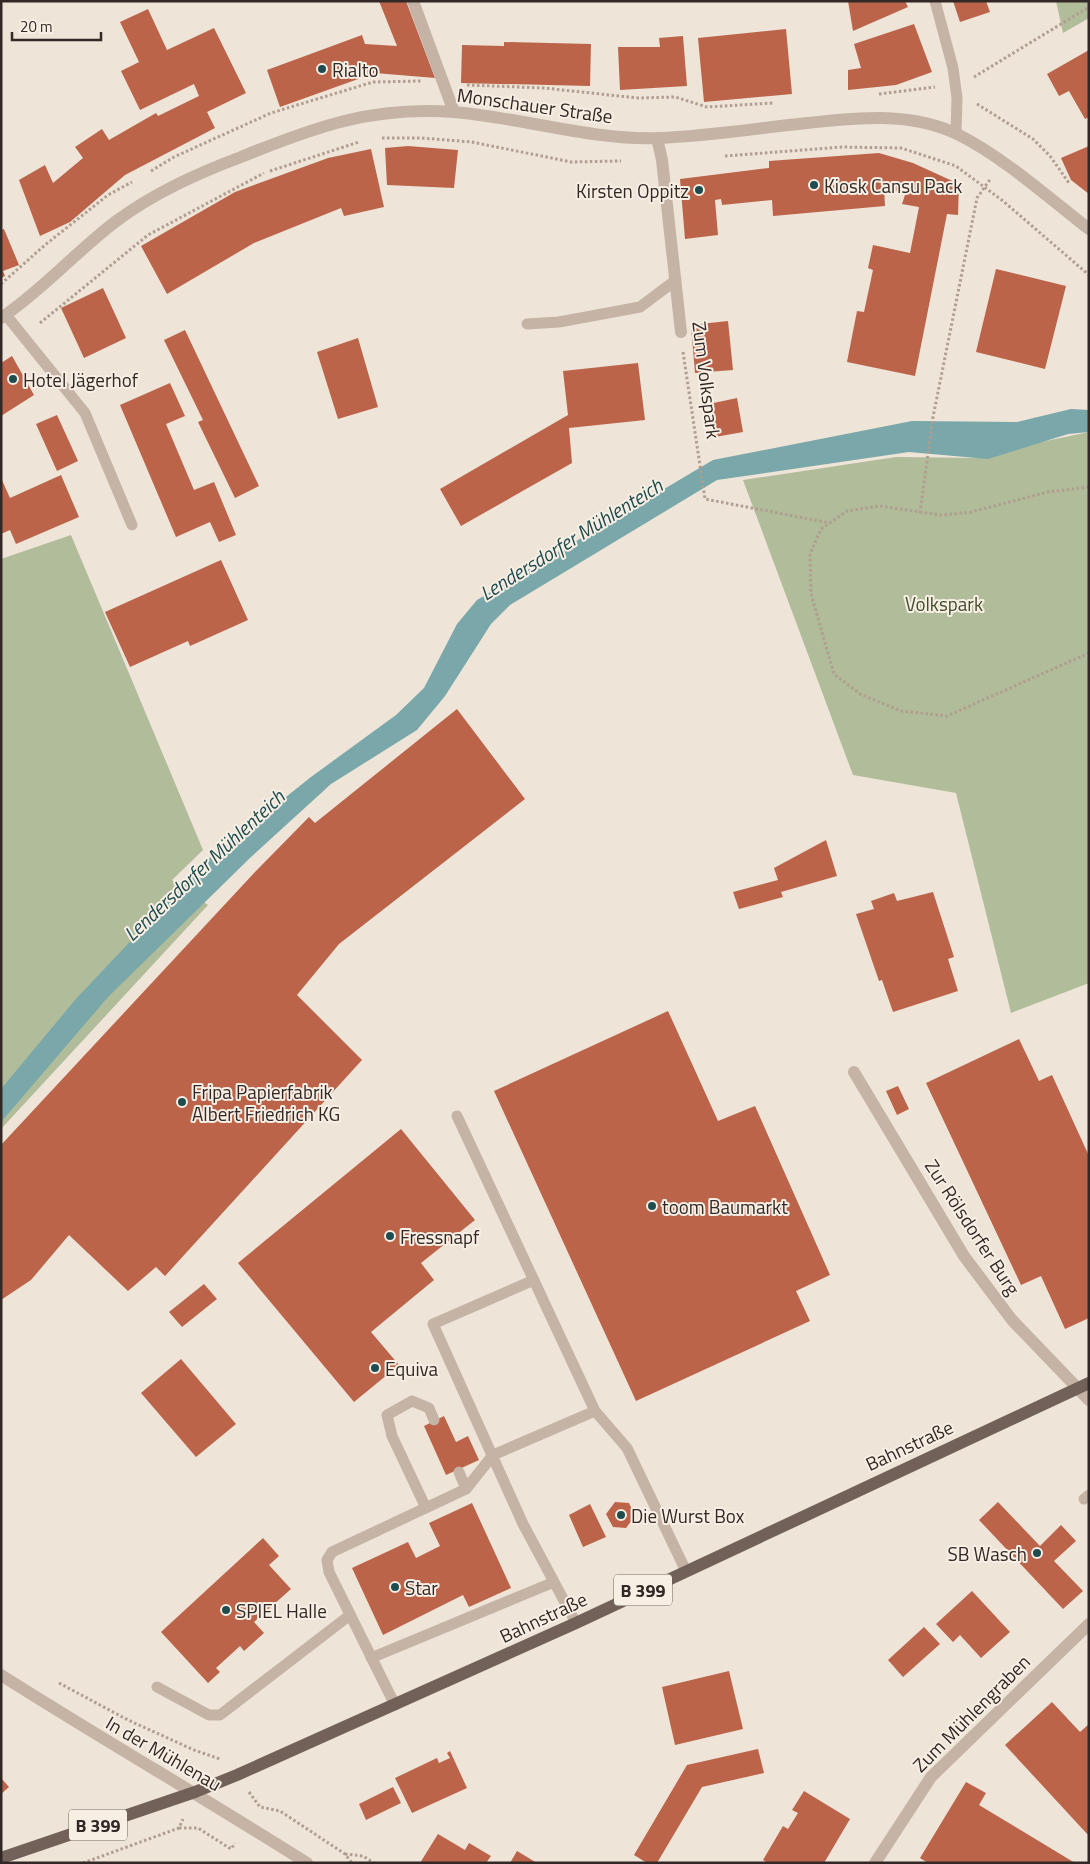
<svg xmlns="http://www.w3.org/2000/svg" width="1090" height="1864" viewBox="0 0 1090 1864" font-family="'Titillium Web',sans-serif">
  <rect width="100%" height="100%" fill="#eee4d8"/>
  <path fill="#b0bc9a" d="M1056,1H1089V18L1063,33Z
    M1089,432V983L1011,1013L956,793L853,775L743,480L896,457L981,458L1003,450Z
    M71,535L203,850L172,880L208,905L1,1129V559Z"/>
  <path fill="#7aa7a9" d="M1071,409L1089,410V432L1068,434L988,459L909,452L717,480L510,605L491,624L445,696L417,730L331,784L251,857L108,997L1,1122V1089L75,1000L207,860L311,777L396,715L424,688L457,624L477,600L713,460L912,421L1017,422Z"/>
  <path fill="#bb644a" d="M379,1H406L435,78L375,73L280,107L267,70L362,35L365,44L397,46Z
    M848,1H905L908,7L853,31Z
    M953,1H986L990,12L960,22Z
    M148,9L167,50L214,28L246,93L207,112L215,128L125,175L70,222L40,236L19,180L45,165L53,183L83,158L75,147L102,129L109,140L156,113L158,116L199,96L194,84L140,110L121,71L139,62L120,22Z
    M914,24L932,72L896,85L848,90V70L861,68L854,44Z
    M786,29L792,94L704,102L698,38Z
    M683,36L687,86L620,90L618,47H660L659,38Z
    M504,42L591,44L590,86L461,83L462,45L504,46Z
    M1089,50V117L1085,119L1069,91L1059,96L1047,74Z
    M408,146L458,150L454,188L387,185L385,148Z
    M1089,146V194L1071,180L1061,158Z
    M371,149L384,207L344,216L341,208L254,243L167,294L141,246L235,192L328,158Z
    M879,153L913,163L959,184L958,215L947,214L915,376L847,362L857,311L864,312L873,270L868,268L873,245L910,253L919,207L902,204L905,195L902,193L884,187L885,206L773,216L772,200L722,205L721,199L715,200L718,235L685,239L680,179L769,168V161Z
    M4,229L19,265L3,271L5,276L1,278V230Z
    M996,269L1066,286L1045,369L976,352Z
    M103,288L126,338L84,358L61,308Z
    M728,321L733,370L695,373L691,325Z
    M185,330L259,486L235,498L198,422L203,420L164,340Z
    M358,338L378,407L338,419L317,352Z
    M12,356L34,395L1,416V363Z
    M638,363L645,420L569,428L572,463L461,526L440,489L568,415L563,371Z
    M170,383L185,416L166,424L194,490L214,482L236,535L219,542L210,522L176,537L120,405Z
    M737,398L743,432L715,437L709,404Z
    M57,415L78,461L57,471L36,424Z
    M61,475L79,517L16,544L10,530L1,534V478L10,498Z
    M221,560L248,620L190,646L188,641L130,667L105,612Z
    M457,709L525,799L339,944L297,995L362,1060L165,1276L156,1267L128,1291L69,1235L31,1280L1,1300V1145L255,872L309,817L315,823Z
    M826,840L837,876L781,892L783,897L739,909L733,892L778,880L774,868Z
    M933,892L954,957L948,959L958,991L893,1012L882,980L879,981L856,914L874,909L871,901L894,893L897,901Z
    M668,1011L718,1121L755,1106L830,1275L796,1291L810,1321L636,1401L494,1091Z
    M1019,1039L1039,1081L1052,1075L1089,1156V1318L1065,1329L1041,1276L1021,1285L926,1083Z
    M898,1086L909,1109L897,1115L886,1091Z
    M401,1129L475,1220L421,1263L434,1280L371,1332L399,1365L354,1402L238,1263Z
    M204,1284L217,1299L182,1327L169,1312Z
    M181,1359L236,1424L196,1457L141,1393Z
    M444,1416L456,1442L468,1436L479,1460L446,1475L424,1426Z
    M615,1502L629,1503L635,1516L626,1528L613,1527L606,1514Z
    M998,1502L1040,1546L1061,1525L1076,1541L1054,1561L1083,1591L1063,1609L979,1520Z
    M472,1503L511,1588L469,1607L463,1595L383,1635L352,1568L408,1542L416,1558L440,1546L429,1523Z
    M590,1504L606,1537L583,1547L569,1515Z
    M263,1538L279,1556L269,1565L291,1589L254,1622L264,1633L244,1651L240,1646L216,1668L220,1672L208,1683L161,1632Z
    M972,1591L1010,1632L981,1658L960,1635L953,1642L936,1624Z
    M924,1627L940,1644L903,1677L888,1660Z
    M729,1671L743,1729L675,1745L662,1687Z
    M1052,1702L1080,1732L1089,1724V1836L1005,1745Z
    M758,1749L764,1773L702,1787L657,1863H647L634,1855L687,1765Z
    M450,1751L467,1788L412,1813L395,1778L437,1758L439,1763L450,1758L447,1753Z
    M1,1778L9,1787L1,1794Z
    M966,1782L986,1793L979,1805L1075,1863H928L920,1858Z
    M393,1787L401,1803L366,1820L359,1804Z
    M804,1791L850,1819L824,1863H768L763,1860L783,1826L788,1829L798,1813L792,1810Z
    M438,1834L465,1850L469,1843L491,1856L486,1863H420Z
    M517,1851L537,1863H510Z"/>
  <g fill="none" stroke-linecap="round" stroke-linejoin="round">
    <path stroke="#b09e90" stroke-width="3" stroke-dasharray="2.5 2.5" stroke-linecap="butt" d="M974,77L1089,7
      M467,85L544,88L638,98L675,97L707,107L773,103
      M879,94L935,87
      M977,104L1033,139L1050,156L1069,183
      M382,138H421L472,142L571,162L621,161
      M725,156L842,147L901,148L956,166L1003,201L1089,275
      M151,171L174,157L271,113L373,82L421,81
      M270,171L359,142
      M1,284L45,245L108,195L132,182
      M40,323L148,235L264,173
      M683,352L705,499L830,523
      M1089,487L1048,492L971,512L941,515L880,506L847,511L821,529L810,554L811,594L834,674L860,694L901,711L947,716L1089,653
      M920,513L933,417L977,198L991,178
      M59,1683L128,1720L194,1750L220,1759
      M249,1792L260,1807L280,1811L345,1854L352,1863
      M179,1828H198L231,1849L235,1843
      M345,1854L363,1856L374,1863
      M83,1863L179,1828L183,1819"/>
    <path stroke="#c5b4a6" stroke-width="11" d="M935,1L953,68L957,98L956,133
      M6,315L85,413L132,525
      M527,324L559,322L640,307L676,280
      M457,1116L595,1411L627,1448L685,1569
      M534,1280L433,1324L523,1524L576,1623
      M459,1472L466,1489
      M1084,1499L1089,1495
      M426,1508L392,1436L387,1415L412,1401L429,1408L434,1420
      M371,1658L554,1582
      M157,1687L209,1715H220L350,1615
      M395,1705L329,1572L327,1560L332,1552L466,1489L493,1455L595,1411"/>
    <path stroke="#c5b4a6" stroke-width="12" d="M413,1L454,112
      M657,138L662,160L681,332
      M1,318C41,291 76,252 115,222C154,193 196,174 241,157C315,127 372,106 453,112C519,117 594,141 659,138C709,136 758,128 807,123C858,118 911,111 959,135C1003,157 1049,198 1089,229
      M854,1072L964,1256L1012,1320L1089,1400
      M1,1675C102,1739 206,1799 307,1863
      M875,1863L931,1777L1089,1624"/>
    <path stroke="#726158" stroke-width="12" d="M1,1858L195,1792L237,1775L576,1623L1089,1383"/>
  </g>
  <g fill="#1f4c4f" stroke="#f7eee4" stroke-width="2">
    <circle cx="322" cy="69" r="5"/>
    <circle cx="814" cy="185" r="5"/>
    <circle cx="699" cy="190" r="5"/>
    <circle cx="13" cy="379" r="5"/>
    <circle cx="182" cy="1102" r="5"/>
    <circle cx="652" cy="1206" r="5"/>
    <circle cx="390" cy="1236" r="5"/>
    <circle cx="375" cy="1368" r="5"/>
    <circle cx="621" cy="1515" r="5"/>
    <circle cx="1037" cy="1553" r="5"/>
    <circle cx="395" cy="1587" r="5"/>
    <circle cx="226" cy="1610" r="5"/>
  </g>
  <g text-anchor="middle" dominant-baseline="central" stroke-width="4" stroke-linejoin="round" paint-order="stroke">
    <g fill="#f7eee4" stroke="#6d645f" stroke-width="1">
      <rect x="614" y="1574.5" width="58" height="31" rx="4"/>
      <rect x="69" y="1809.5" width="58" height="31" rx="4"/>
    </g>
    <g font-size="18" font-weight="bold" fill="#322926">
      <text x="643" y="1590">B 399</text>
      <text x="98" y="1825">B 399</text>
    </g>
    <g font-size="19" fill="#322926" stroke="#f7eee4" text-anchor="start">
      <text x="332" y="69">Rialto</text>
      <text x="824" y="185">Kiosk Cansu Pack</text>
      <text x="689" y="190" text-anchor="end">Kirsten Oppitz</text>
      <text x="23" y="379">Hotel Jägerhof</text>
      <text x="192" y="1091">Fripa Papierfabrik<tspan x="192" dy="22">Albert Friedrich KG</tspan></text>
      <text x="662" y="1206">toom Baumarkt</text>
      <text x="400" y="1236">Fressnapf</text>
      <text x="385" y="1368">Equiva</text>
      <text x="631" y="1515">Die Wurst Box</text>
      <text x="1027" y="1553" text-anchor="end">SB Wasch</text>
      <text x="405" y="1587">Star</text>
      <text x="236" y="1610">SPIEL Halle</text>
    </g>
    <g font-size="19" fill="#322926" stroke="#f7eee4">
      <text transform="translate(535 105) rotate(8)">Monschauer Straße</text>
      <text transform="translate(707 380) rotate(83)">Zum Volkspark</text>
      <text transform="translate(973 1227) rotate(57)">Zur Rölsdorfer Burg</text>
      <text transform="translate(909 1445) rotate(-25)">Bahnstraße</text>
      <text transform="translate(543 1617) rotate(-25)">Bahnstraße</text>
      <text transform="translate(971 1713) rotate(-45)">Zum Mühlengraben</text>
      <text transform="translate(164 1753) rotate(30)">In der Mühlenau</text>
    </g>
    <g font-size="19" fill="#414d2c" stroke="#f7eee4">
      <text x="944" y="603">Volkspark</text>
    </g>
    <g font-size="20" font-style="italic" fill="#1f4c4f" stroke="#f7eee4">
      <text transform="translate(571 539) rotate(-32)">Lendersdorfer Mühlenteich</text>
      <text transform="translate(204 865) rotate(-43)">Lendersdorfer Mühlenteich</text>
    </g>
  </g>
  <rect width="1090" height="1864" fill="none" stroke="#322926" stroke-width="5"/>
  <path d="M12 32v8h89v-8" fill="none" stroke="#322926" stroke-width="2.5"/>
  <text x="20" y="32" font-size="15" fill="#322926" stroke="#f7eee4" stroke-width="4" paint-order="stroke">20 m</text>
</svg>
